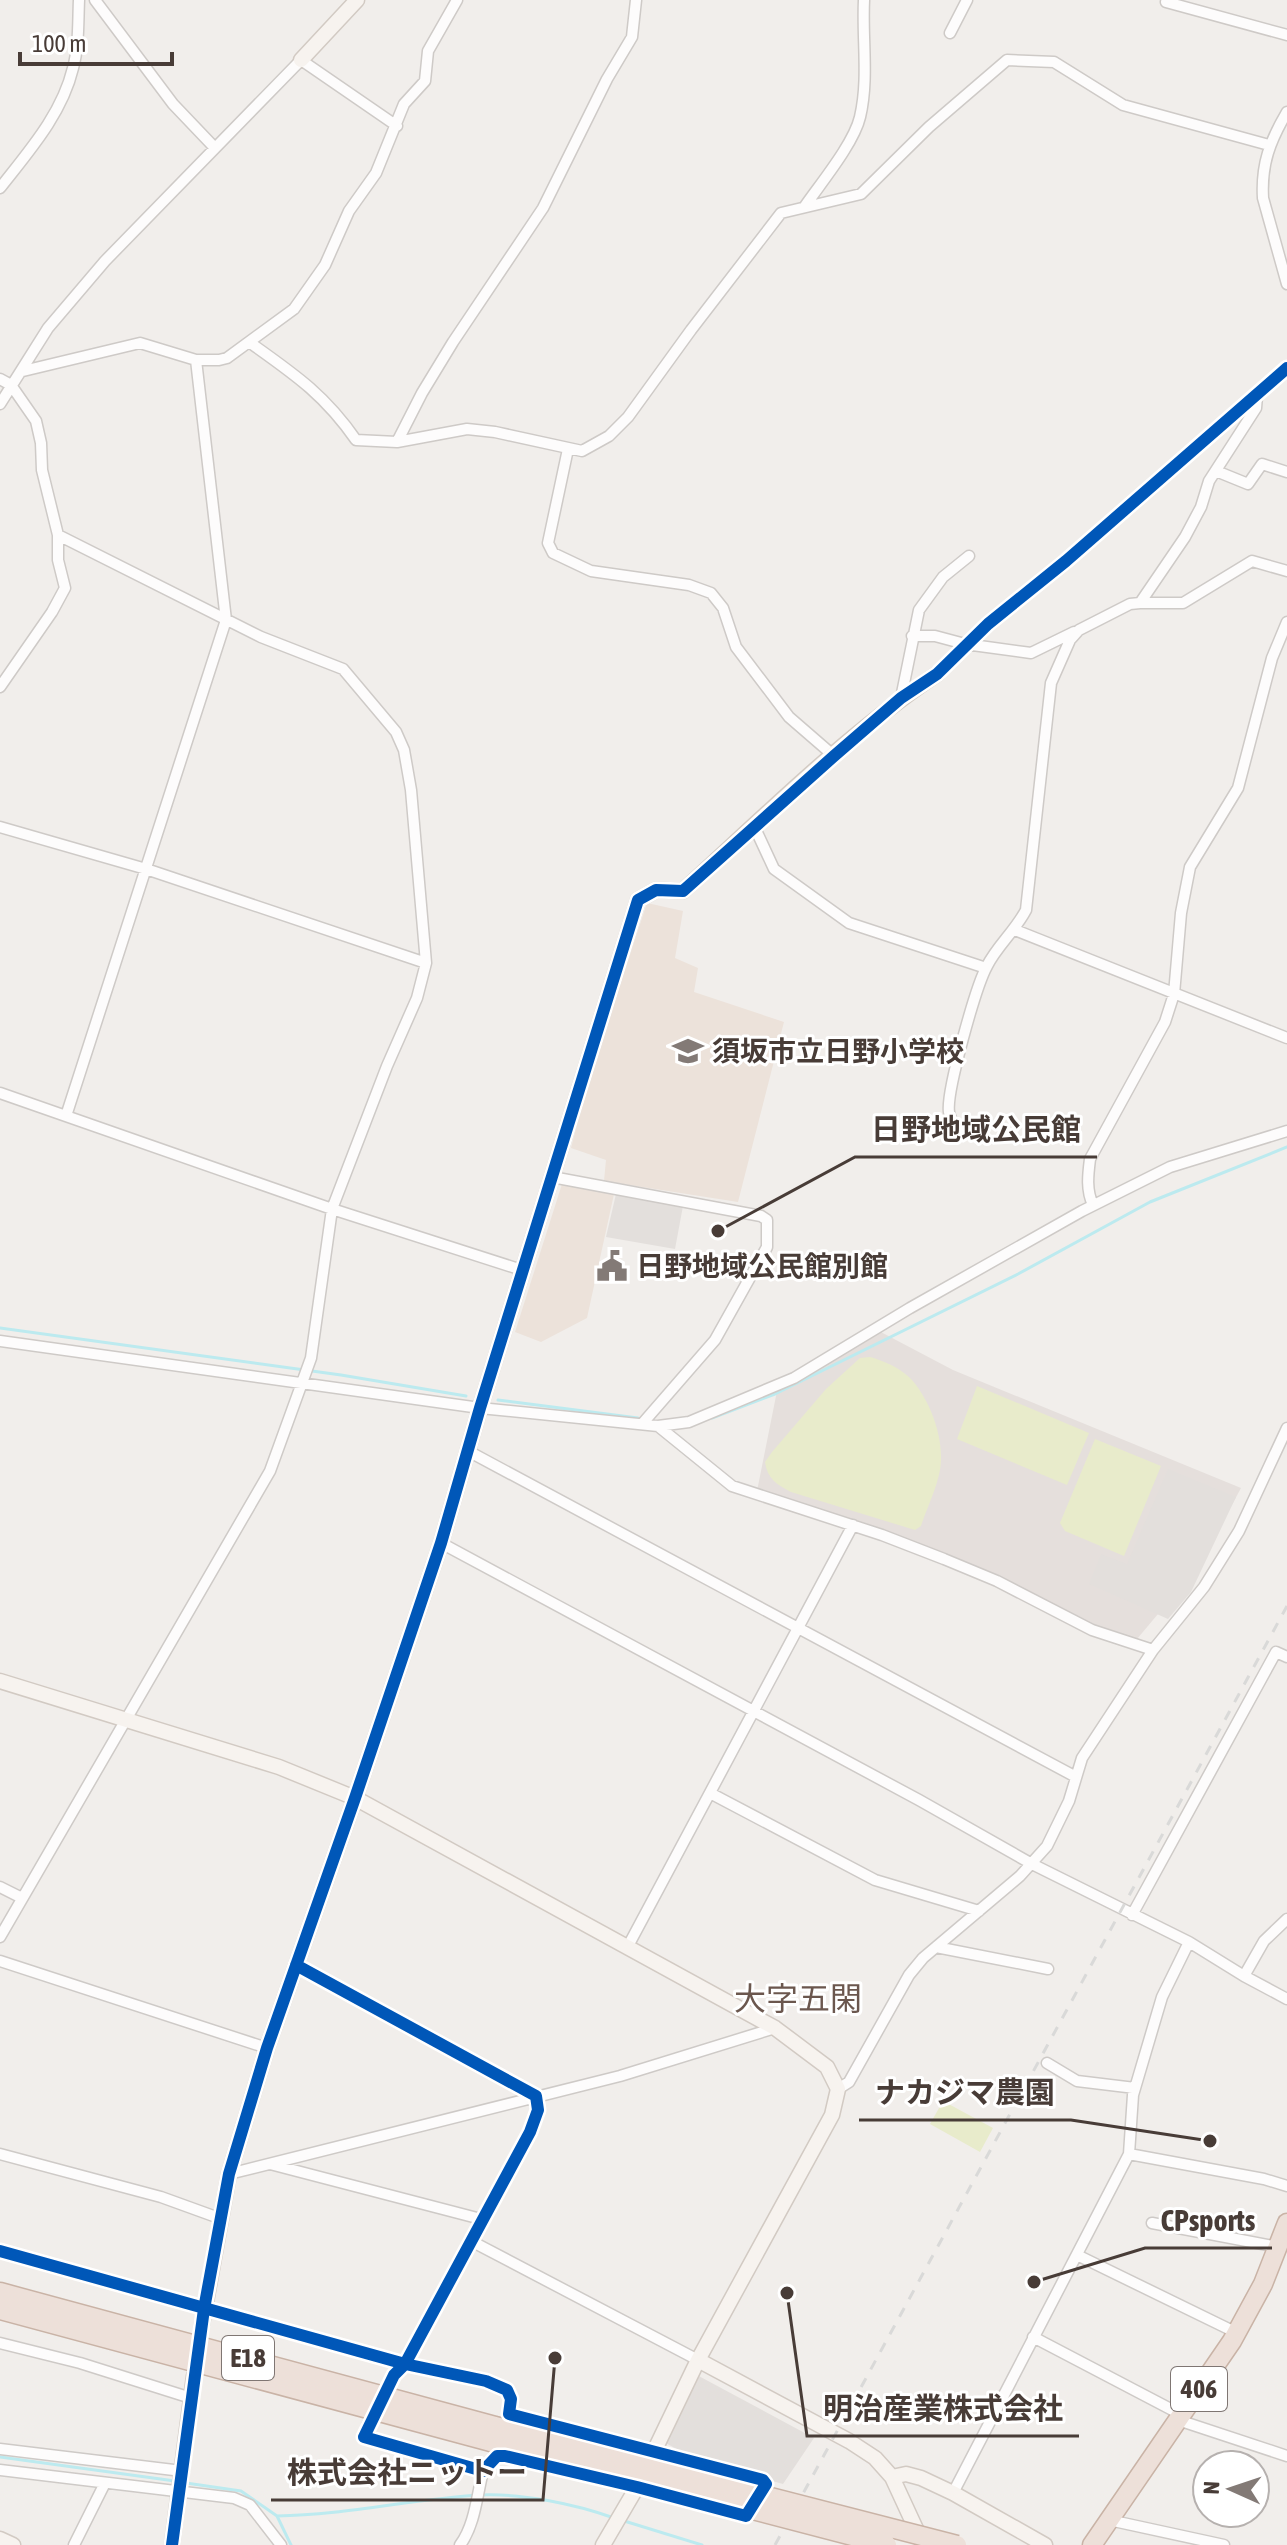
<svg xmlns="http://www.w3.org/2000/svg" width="1287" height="2545" viewBox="0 0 1287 2545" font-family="'Asap Condensed','Noto Sans JP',sans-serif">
  <rect width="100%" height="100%" fill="#f1eeeb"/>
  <path fill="#e5dfdc" d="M877,1330L953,1370L1241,1488L1200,1564L1137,1639L1062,1614L985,1570L908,1541L757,1491L777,1391Z"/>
  <path fill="#ece2da" d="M647,903L683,911L675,958L698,968L694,992L784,1022L738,1202L604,1181L606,1160L571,1148L589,1079Z
    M562,1184L614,1194L587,1318L541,1342L515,1332Z"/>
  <path fill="#e8ebcb" d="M870,1357C884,1361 898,1367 909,1377C928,1396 942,1432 941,1459C941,1480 928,1505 921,1526L915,1530L791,1492C777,1485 767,1478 765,1462L772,1452L826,1389L860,1358Z
    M977,1386L1089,1433L1067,1485L957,1439Z
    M1095,1439L1161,1466L1124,1556L1065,1531L1060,1523Z
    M943,2101L993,2128L980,2152L930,2124Z"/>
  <path fill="#e3dfdc" d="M616,1194L683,1206L675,1249L606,1237Z
    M1168,1469L1236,1497L1191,1592L1168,1619L1089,1584L1101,1554L1127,1564Z
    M695,2374L814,2438L783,2484L693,2458L662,2441Z"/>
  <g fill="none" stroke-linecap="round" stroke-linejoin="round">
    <path stroke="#bceaef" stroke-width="3" d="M0,1328L341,1375L466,1396
      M498,1400L638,1418
      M712,1418L775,1394L1018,1274L1150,1202L1287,1147
      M0,2457L175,2481
      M186,2483L241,2491L277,2516L291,2545
      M277,2516C346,2515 412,2499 480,2495C521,2493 575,2504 614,2518
      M621,2520L702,2545"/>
    <defs>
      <path id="street" d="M95,0L173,104L214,147
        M1166,2L1287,35
        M950,33L967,0
        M1287,112C1270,141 1261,164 1263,198L1287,284
        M0,188C29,151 62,114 73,68C79,46 78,23 79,0
        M805,206C821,183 854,143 860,117C869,79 862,39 864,0
        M249,342C294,374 324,394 356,440L397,442L467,429L495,432L582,451L609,436L628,417L691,330L781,213L861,194L929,127L1007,60L1054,62L1123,105L1269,145
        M23,371L140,343L196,360H219L227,358L294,309L325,265L349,211L376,173L404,104L425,81L428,51L457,0
        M0,379L11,385L36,421L41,443L42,470L58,535V560L65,588L52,612L0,687
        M0,404L48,328L105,261L301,60L397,126
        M397,442L422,393L453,342L543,208L607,79L632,37L636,0
        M568,449L548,543L553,553L591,571L689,585L711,593L723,608L736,647L789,717L834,756
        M1216,471L1248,484L1262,464L1287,472
        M1140,603H1183L1252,561L1287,571
        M912,636H935L965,644L1031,653L1074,632
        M937,674L988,624L1066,561L1287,368
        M901,698L919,610L943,577L969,556
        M754,826L774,869L849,923L986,968
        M0,827L146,869L426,963
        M1015,930L1287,1038
        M0,1093L332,1209L522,1270
        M66,1116L226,620L196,360
        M960,1135C956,1128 950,1119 949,1112C946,1092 976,986 987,966C997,946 1015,931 1026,910L1051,683L1070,640L1079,630L1130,604L1140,603L1185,537L1201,507L1209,481L1256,408L1257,396
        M552,1177L761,1216L767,1220V1247L715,1340L642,1424
        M1093,1205C1086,1190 1088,1175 1090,1159L1165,1022L1174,994L1181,913L1190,867L1238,788L1272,658L1287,622
        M0,1341L480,1408L658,1426L689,1422L794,1378L910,1308L1082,1211L1170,1167L1287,1131
        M658,1426L732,1486L882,1535L944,1559L997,1581L1092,1630L1153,1650
        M468,1451L1076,1777
        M441,1543L919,1800L1032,1864L1189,1942L1244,1976L1287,1999
        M710,1793L875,1880L979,1911
        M0,1887L22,1898
        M1132,1915L1276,1652L1287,1657
        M0,1937L270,1471L311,1358L332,1209L387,1066L417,998L426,963L411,790L404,750L396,732L343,669L261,637L58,535
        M936,1947L1048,1969
        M627,1948L853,1525
        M0,1961L267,2048
        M296,1965L536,2096L538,2110L530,2132L405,2364L394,2375
        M1244,1976L1264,1941L1287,1919
        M1047,2063L1077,2081L1135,2088
        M838,2089L849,2082L909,1975L923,1958L1020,1876L1047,1846L1069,1801L1082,1758L1153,1650L1204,1587L1239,1531L1287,1428
        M0,2154L161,2197L219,2218
        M1129,2154L1264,2179L1287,2186
        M270,2164L481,2219
        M229,2174L620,2076L775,2028
        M1152,2223L1278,2247
        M471,2241L698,2360
        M0,2251L405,2364L486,2381L507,2390L511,2399L509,2414L763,2480L766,2484L759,2497
        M1077,2255L1237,2333
        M1033,2337L1182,2415
        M0,2343L80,2363L191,2398
        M1178,2420L1287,2456
        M368,2424L364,2437L471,2469L483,2471L497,2456L556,2468
        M0,2449L182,2471
        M0,2470L234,2498L250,2505L281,2545
        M953,2493L1129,2154L1133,2095L1162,1997L1189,1942
        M1109,2520L1224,2545
        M74,2545L105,2483
        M460,2545C475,2525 477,2495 483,2471"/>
      <path id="secondary" d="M301,60L357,0
        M0,1681L279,1767L355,1798L775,2028L827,2067L838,2089L832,2115L698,2360L637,2487L603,2545
        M202,2324L229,2174L267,2048L355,1798L441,1543L480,1408L638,900L656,890L683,891C764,817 845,736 937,674
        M698,2360L849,2441L875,2458L892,2477L922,2542
        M892,2477L906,2474L921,2478L953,2493L1045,2545
        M0,2539L13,2545
        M172,2545L194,2376"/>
      <path id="highway" d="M0,2292L495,2426
        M0,2310L491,2442
        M1092,2545L1232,2341L1263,2284L1287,2223"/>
    </defs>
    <use href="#street" stroke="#cecac7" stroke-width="13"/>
    <use href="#secondary" stroke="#d2cac3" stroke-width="17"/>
    <use href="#highway" stroke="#c9b3a6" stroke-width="21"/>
    <use href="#street" stroke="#fdfcfc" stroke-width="10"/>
    <use href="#secondary" stroke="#f7f3ef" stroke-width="14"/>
    <use href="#highway" stroke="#ede0d9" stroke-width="18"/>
    <path stroke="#d9d9d8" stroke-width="3" stroke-dasharray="10 10" stroke-linecap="butt" d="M775,2545L1287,1606"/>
    <defs>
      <path id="highway-bridge" d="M495,2426L957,2545
        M491,2442L887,2545"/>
    </defs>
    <use href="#highway-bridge" stroke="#c9b3a6" stroke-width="21" stroke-linecap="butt"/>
    <use href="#highway-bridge" stroke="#ede0d9" stroke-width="18"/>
    <defs>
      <path id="cycleway" d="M0,2251L405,2364L486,2381L507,2390L511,2399L509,2414L763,2480L766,2484L746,2516L637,2487L505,2456H497L483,2471L364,2437L394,2375L405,2364L530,2132L538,2110L536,2096L296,1965
        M172,2545L204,2309L229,2174L267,2048L355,1798L441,1543L480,1408L638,900L656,890L683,891L834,756L901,698L937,674L988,624L1066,561L1287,368"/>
    </defs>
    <use href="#cycleway" stroke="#fff" stroke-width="17"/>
    <use href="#cycleway" stroke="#0057b8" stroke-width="12"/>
  </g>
  <defs>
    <symbol id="school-bare" viewBox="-9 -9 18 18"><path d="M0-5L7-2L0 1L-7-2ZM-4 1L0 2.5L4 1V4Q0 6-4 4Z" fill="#837a76" stroke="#fff" stroke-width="2.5" paint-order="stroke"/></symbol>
    <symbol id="civic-bare" viewBox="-9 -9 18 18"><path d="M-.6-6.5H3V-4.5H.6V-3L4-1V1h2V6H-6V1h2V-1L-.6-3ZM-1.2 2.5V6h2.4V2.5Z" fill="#837a76" stroke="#fff" stroke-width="2.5" paint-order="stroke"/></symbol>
  </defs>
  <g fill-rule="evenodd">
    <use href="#school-bare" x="666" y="1029" width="44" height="44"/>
    <use href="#civic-bare" x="590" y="1244" width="44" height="44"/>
  </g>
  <g text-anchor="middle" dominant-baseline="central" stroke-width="6" stroke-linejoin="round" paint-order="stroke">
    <g fill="#fff" stroke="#7f7673" stroke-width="2">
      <rect x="222" y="2336" width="52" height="44" rx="6"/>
      <rect x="1171" y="2367" width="56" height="44" rx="6"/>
    </g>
    <g font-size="26" font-weight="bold" fill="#483c37">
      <text x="248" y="2358">E18</text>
      <text x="1199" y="2389">406</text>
    </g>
    <g font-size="28" font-weight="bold" fill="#483c37" stroke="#fff" text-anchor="start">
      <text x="712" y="1051">須坂市立日野小学校</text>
      <text x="636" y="1266">日野地域公民館別館</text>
    </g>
    <g font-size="32" fill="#6b574e" stroke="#fff">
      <text x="798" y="1998">大字五閑</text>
    </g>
  </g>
  <path fill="none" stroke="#483c37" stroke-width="3" d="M718 1231L855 1157H1097M1210 2141L1071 2120H859M1034 2282L1145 2248H1272M787 2293L807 2436H1079M555 2358L543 2500H271"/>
  <g fill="#483c37" stroke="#fff" stroke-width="3">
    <circle cx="718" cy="1231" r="8"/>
    <circle cx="1210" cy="2141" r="8"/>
    <circle cx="1034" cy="2282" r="8"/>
    <circle cx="787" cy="2293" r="8"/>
    <circle cx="555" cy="2358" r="8"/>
  </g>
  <g font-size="30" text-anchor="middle" font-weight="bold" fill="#483c37" stroke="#fff" stroke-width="6" stroke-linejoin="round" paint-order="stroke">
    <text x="976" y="1140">日野地域公民館</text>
    <text x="965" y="2103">ナカジマ農園</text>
    <text x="1208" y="2231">CPsports</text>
    <text x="943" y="2419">明治産業株式会社</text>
    <text x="407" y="2483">株式会社ニットー</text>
  </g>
  <g transform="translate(1231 2489) rotate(273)"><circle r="38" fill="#ffffff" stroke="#b6b1af" stroke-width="2"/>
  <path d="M0-6L14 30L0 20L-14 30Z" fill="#837a76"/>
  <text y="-12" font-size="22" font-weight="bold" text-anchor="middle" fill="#483c37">N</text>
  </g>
  <path d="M20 52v12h152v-12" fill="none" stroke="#483c37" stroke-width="4"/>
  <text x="32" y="52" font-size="24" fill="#483c37" stroke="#ffffff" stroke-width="6" paint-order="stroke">100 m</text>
</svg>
